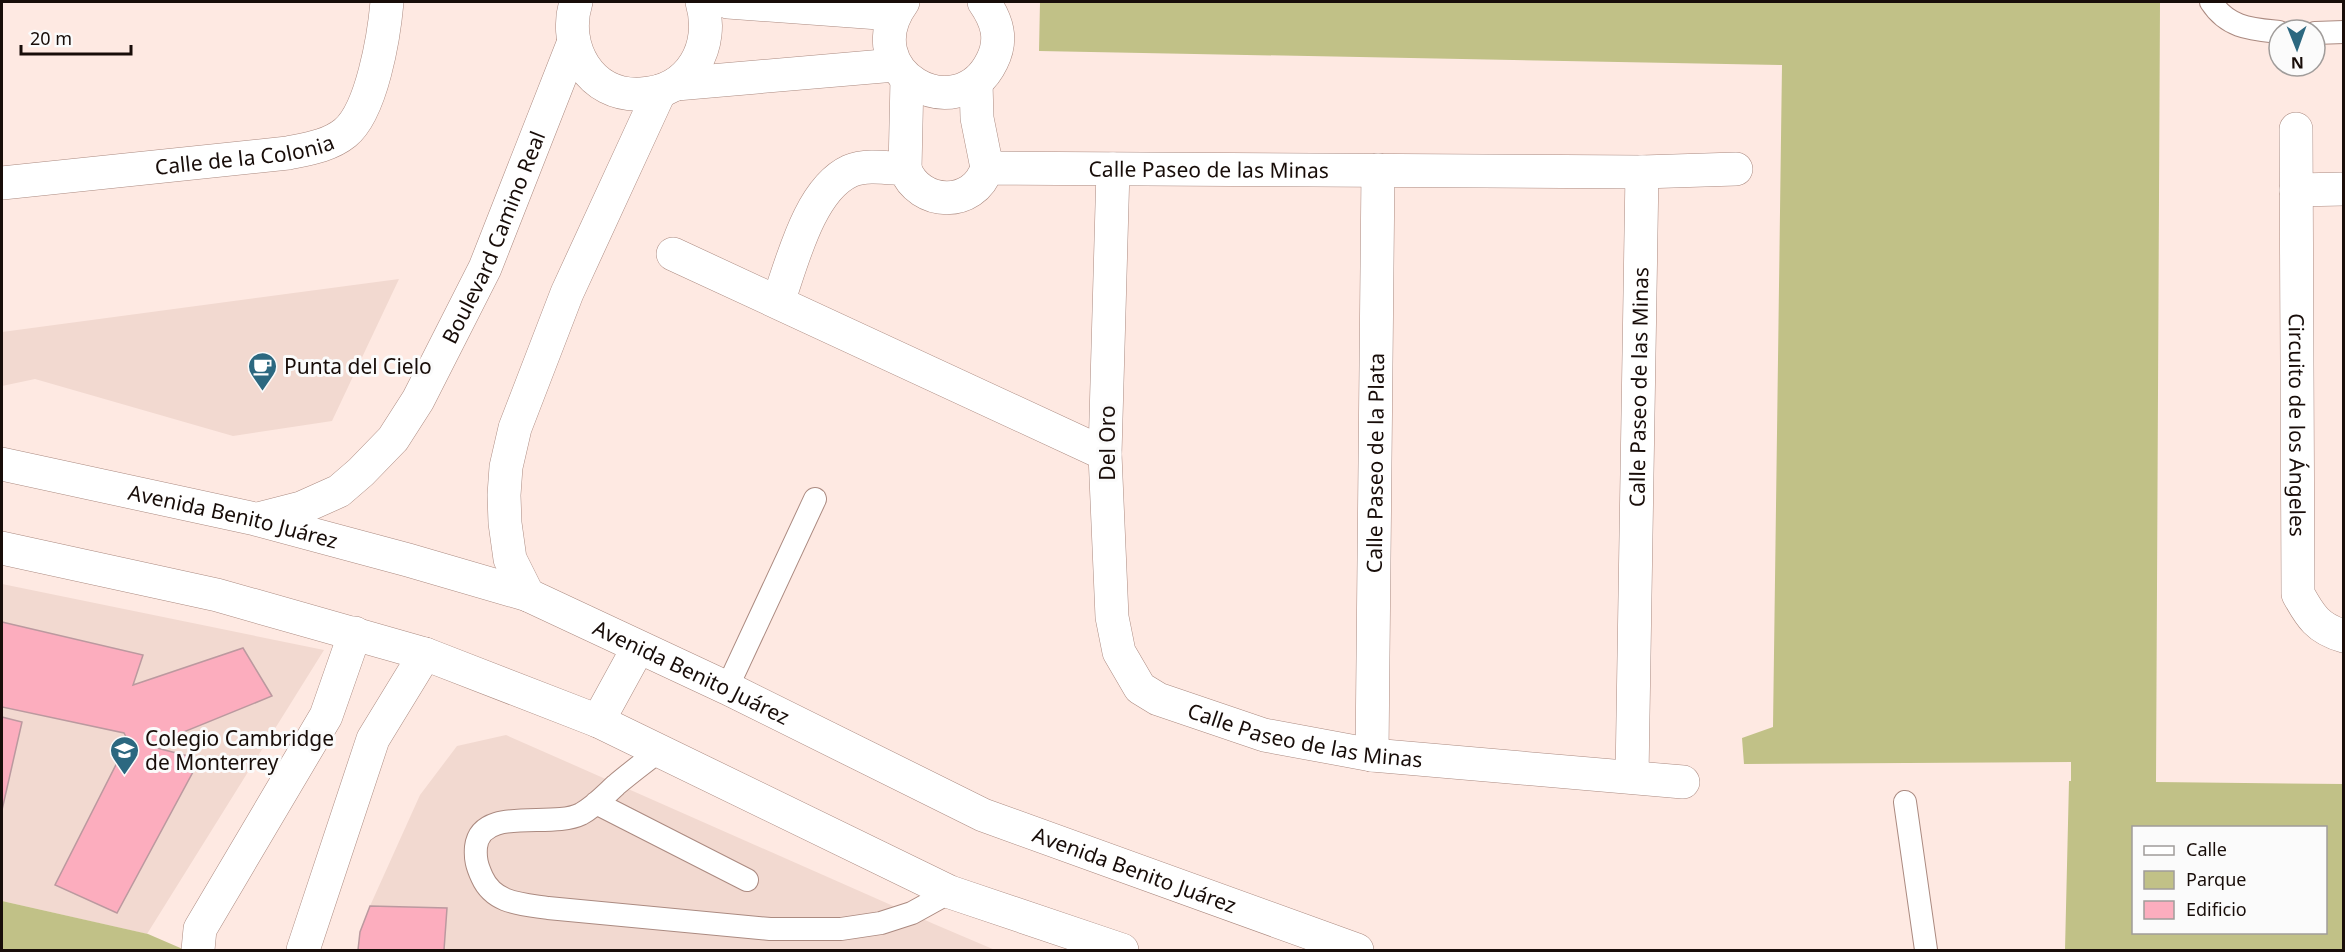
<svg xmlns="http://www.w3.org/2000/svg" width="2345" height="952" viewBox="0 0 2345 952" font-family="'Noto Sans',sans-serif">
  <rect width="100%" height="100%" fill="#fee9e2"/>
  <path fill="#f2d9d0" d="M399,279L332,421L233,436L35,379L2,386V332Z
    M2,584L324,650L147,934L2,901Z
    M506,735L934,924L995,950H358L360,932L370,906L420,795L457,746Z"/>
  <path fill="#c1c187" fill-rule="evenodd" d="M1040,2H2160L2156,782L2343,784V950H2065L2069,781H2071V762L1744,764L1742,738L1773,727L1782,65L1039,51ZM2134,828H2326V932H2134Z
    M2,901L148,934L185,950H2Z"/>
  <path fill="#fcadbe" stroke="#bb999f" stroke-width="1.5" d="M2,622L143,655L133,685L243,648L272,696L149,746L200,759L117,913L55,885L128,741L124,733L2,707Z
    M2,717L22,722L2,810Z
    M370,906L447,908L444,950H358L360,932Z"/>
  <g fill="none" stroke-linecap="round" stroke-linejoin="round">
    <defs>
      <path id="lane" d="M2211,2C2228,28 2251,29 2279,32
        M2315,33L2344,32
        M727,688L815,499
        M659,751C645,762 630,773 616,785C605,795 594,807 581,814C551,829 481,805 476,847C475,859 477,866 482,877C494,904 522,904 548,908L770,929H841L881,923L912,913L950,892
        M1905,802L1926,950
        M596,803L747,880"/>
      <g id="street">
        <path d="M728,2L893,14"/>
        <path d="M903,2C852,72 958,131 992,61C1003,39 997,21 984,2"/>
        <path d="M976,83L977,118L987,168"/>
        <path d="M676,84L895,65"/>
        <path id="s1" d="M2296,129L2298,594C2310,616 2318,629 2344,636"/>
        <path d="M905,169L907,79"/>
        <path id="s2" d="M1113,169L1105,454L1112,617L1119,652L1140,688L1158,699L1264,735L1372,755L1683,782"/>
        <path id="s3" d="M2,183L288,153C307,149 329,146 345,133C372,111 384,36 387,2"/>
        <path d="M2296,190L2344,189"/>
        <path d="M673,254L1105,454"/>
        <path id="s4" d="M778,302C792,263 809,190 850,171C866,164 888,168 905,169C919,206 974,209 987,168L1642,172L1736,169"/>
        <path id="s5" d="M1372,755L1378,170"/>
        <path id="s6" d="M1632,777L1642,172"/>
      </g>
      <g id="secondary">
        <path d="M576,2C562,47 590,97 641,94C691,92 715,46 702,2"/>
        <path id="s7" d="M2,464L255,519L408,560L528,595L727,688L983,815L1357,950"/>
        <path id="s8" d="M258,519L301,508L339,491L361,472L393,439L418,400L485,268L573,44"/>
        <path d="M2,548L217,595L425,654L598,721L950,892L1122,950"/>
        <path d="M528,595L510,559L505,523L504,495L506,467L515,428L567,293L660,91"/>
        <path d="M598,721L638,648"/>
        <path d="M198,950L200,929L326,716L355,633"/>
        <path d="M303,950L373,739L425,654"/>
      </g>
    </defs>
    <use href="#lane" stroke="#ab8a80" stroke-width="24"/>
    <use href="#street" stroke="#ab8a80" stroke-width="34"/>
    <use href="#secondary" stroke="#ab8a80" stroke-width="34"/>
    <use href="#lane" stroke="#fff" stroke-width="22"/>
    <use href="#street" stroke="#fff" stroke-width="33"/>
    <use href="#secondary" stroke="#fff" stroke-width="33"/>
  </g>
  <defs>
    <symbol id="cafe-pin" viewBox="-11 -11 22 30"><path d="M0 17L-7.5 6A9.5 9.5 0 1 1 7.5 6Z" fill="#2c6880" stroke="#fbfbfb"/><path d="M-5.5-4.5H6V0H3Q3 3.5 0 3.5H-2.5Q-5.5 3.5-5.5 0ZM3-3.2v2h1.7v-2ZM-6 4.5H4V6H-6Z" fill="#fff"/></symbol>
    <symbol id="school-pin" viewBox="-11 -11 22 30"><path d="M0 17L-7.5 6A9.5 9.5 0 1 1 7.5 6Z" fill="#2c6880" stroke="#fbfbfb"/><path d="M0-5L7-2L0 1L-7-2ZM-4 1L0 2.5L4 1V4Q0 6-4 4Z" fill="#fff"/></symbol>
  </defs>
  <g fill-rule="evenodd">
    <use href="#cafe-pin" x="246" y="350" width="33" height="45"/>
    <use href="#school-pin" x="108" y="734" width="33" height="45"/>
  </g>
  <g text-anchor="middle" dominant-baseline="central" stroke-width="6" stroke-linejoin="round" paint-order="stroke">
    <g font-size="21" fill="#180d09" stroke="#fbfbfb">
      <text stroke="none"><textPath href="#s3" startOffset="244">Calle de la Colonia</textPath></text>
      <text stroke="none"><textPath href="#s4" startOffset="538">Calle Paseo de las Minas</textPath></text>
      <text stroke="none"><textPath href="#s8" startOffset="387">Boulevard Camino Real</textPath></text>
      <text stroke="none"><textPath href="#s6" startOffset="390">Calle Paseo de las Minas</textPath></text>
      <text stroke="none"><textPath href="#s1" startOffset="296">Circuito de los Ángeles</textPath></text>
      <text transform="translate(1107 443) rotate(-90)">Del Oro</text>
      <text stroke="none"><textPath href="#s5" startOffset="292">Calle Paseo de la Plata</textPath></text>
      <text stroke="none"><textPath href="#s7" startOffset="237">Avenida Benito Juárez</textPath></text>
      <text stroke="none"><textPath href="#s7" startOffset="723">Avenida Benito Juárez</textPath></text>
      <text stroke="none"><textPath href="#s2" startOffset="699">Calle Paseo de las Minas</textPath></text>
      <text stroke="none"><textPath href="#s7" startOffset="1209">Avenida Benito Juárez</textPath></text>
    </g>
    <g font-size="21" fill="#180d09" stroke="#fbfbfb" text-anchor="start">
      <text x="284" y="366">Punta del Cielo</text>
      <text x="145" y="738">Colegio Cambridge<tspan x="145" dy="24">de Monterrey</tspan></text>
    </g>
  </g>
  <rect width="2345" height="952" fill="none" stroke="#180d09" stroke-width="6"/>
  <rect x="2132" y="826" width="195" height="108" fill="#fbfbfb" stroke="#a09c9a" stroke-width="1.5"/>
  <rect x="2144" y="846" width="30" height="9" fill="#ffffff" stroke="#a09c9a" stroke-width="1.5"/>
  <text x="2186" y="856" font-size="18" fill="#180d09">Calle</text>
  <rect x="2144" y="871" width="30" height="18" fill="#c1c187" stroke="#a09c9a" stroke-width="1.5"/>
  <text x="2186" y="886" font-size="18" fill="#180d09">Parque</text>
  <rect x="2144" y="901" width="30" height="18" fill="#fcadbe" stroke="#a09c9a" stroke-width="1.5"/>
  <text x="2186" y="916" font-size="18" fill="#180d09">Edificio</text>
  <g transform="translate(2297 48) rotate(179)"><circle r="28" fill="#fbfbfb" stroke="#a09c9a" stroke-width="1.5"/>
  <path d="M0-4.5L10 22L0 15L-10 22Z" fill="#2c6880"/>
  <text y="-9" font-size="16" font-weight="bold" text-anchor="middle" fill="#180d09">N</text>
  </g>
  <path d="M21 45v9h110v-9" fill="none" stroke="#180d09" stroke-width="3"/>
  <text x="30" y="45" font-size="18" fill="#180d09" stroke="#fbfbfb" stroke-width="4.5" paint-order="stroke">20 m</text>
</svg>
